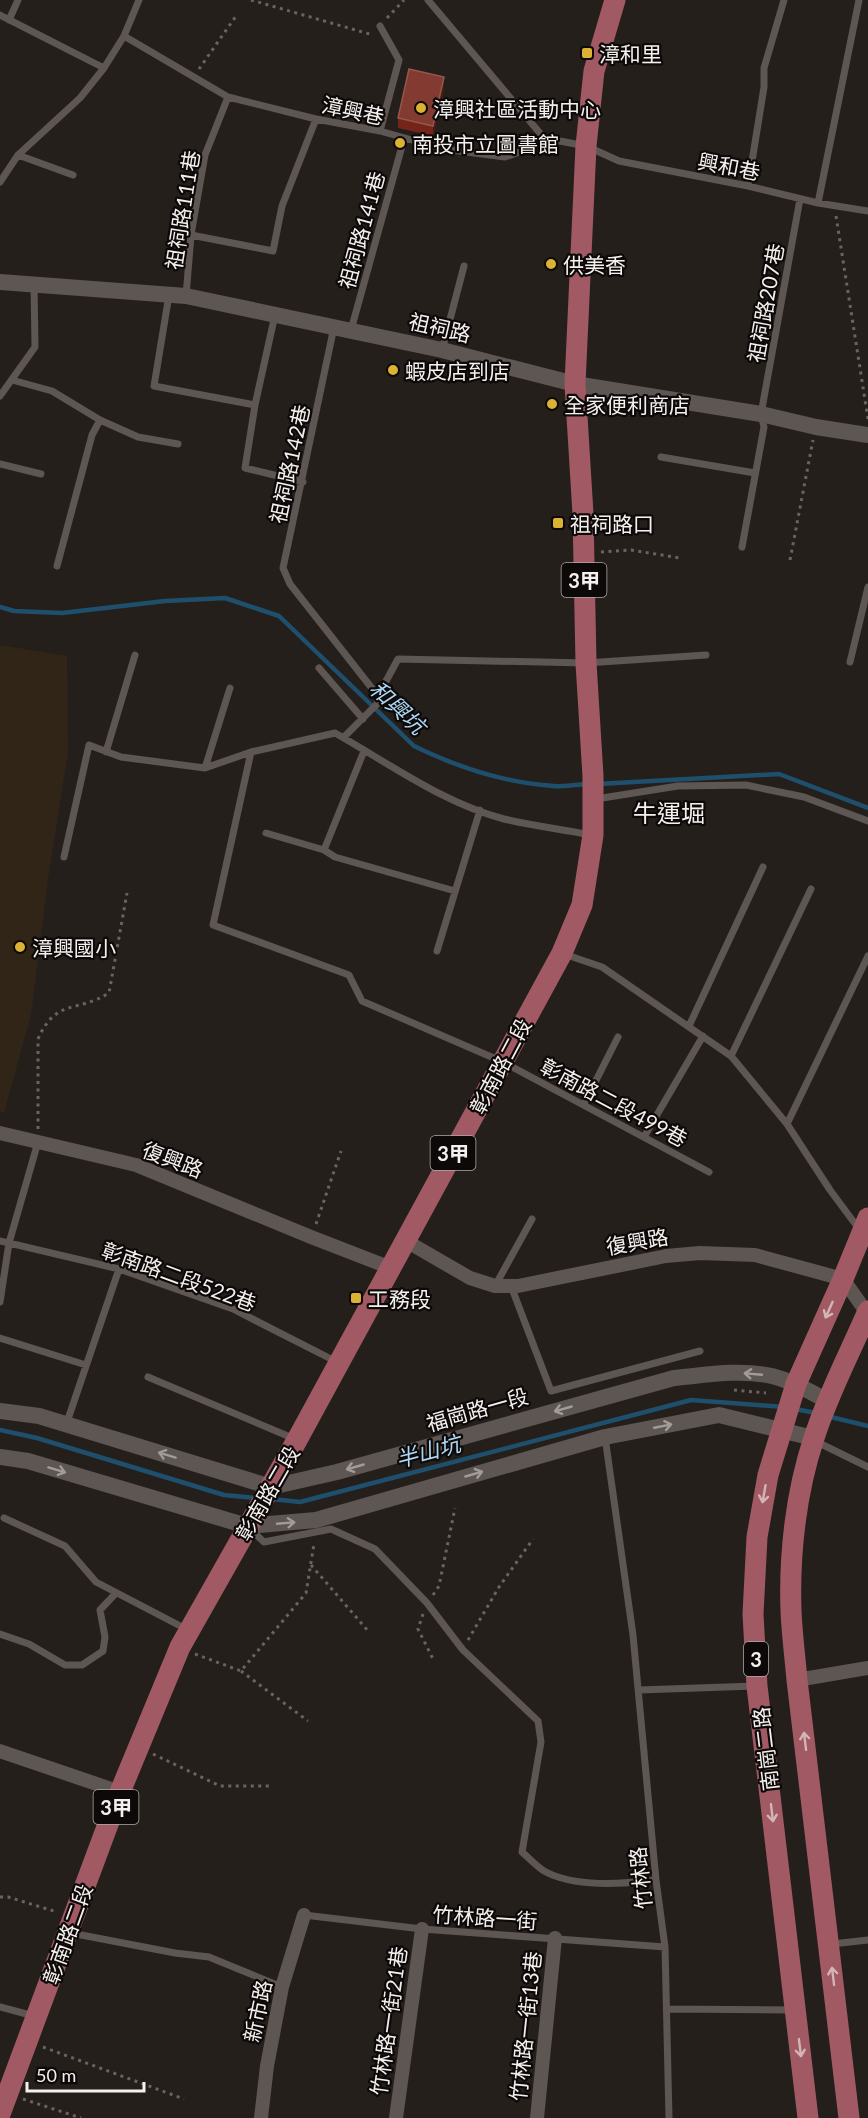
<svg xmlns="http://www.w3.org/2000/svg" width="868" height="2118" viewBox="0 0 868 2118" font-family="Lato,'Noto Sans TC',sans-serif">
  <rect width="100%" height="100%" fill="#251f1c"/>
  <path fill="#312517" d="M0,645L67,656L68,752L48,879L31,1014L4,1113L0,1112Z"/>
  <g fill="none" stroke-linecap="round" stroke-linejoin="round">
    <path stroke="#1e506e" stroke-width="4.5" d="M0,607L14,611L62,613L165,601L225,598L279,616L414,746C457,767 506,783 554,786C564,787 576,785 587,784
      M598,784L779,774L868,808
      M795,1409L816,1413
      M827,1416L868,1426
      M0,1430L37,1438L224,1495L257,1498
      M272,1499L300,1502L691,1400L784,1407"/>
    <path stroke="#696361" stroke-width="3" stroke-dasharray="3 4.5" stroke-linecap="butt" d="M251,0L373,35
      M387,18L404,0
      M199,69L236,16
      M836,216L868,419
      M601,552L631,550L680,558
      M790,560L813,440
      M38,1129V1039C56,998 77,1013 109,993L127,893
      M316,1224L341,1151
      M734,1390L766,1393
      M311,1565L369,1632
      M433,1595L439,1586L455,1508
      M423,1614L418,1629L433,1659
      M468,1640L499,1587L533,1539
      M195,1654L241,1671L306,1593L314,1544
      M241,1671L308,1721
      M153,1754L220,1786H270
      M0,1897H8L57,1912
      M43,2047L184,2099
      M23,2099L81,2118"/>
    <path stroke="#5d5653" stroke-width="7" d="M428,0L544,138
      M0,15L104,68
      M9,20L18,0
      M380,26L399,60L380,131
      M124,36L228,97L316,119L380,131L444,149L505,157L525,150L544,138L586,146L619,161L748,186L818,203L868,211
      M18,155L73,175
      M0,182L18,155L80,98L104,68L124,36L139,0
      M748,186L764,87V68L784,0
      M818,203L859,0
      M191,235L273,251L282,206L316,119
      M169,295L154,386L255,405
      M186,296L191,235L205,155L228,97
      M275,315L255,405L245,468L303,482
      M334,327L283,568L290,584L378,696
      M351,330L404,139
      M442,350L464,266
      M12,380L52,391L100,420L92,435L57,566
      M0,396L35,347L34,285
      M100,420L138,437L178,444
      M661,457L755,473
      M0,464L41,474
      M742,547L764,427L761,414L800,199
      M850,662L868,587
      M319,668L363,719
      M344,737L377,704L378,696L398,659L586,663L706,655
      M364,751L324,850L335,857L455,891
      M106,752L135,655
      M251,752L213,925L349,975L362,1001L503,1062L709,1172
      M205,768L230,688
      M596,799L678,786L746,785L804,797L868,821
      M266,833L324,850
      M64,857L89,745L121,757L205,768L251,752L335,733C390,764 443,803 504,819C532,826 562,829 591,835
      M437,951L480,810
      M564,954L602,967L731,1056L787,1124L830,1190L859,1229
      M689,1026L763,867
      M731,1056L811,889
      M584,1104L618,1037
      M787,1124L868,956
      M644,1137L703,1036
      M0,1241L119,1269L233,1309L337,1362
      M495,1286L532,1219
      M511,1286L551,1391L700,1351
      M0,1302L9,1243L38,1142
      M0,1338L86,1365
      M148,1377L295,1439
      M66,1425L119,1269
      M605,1437L633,1635L656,1880L665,1947L669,2118
      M817,1442L868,1467
      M4,1518L65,1546L96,1582L186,1629
      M249,1528L264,1542L331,1529L375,1549L427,1603L463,1650L538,1721L541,1742L522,1852C529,1858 536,1866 544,1871C575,1888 622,1884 656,1880
      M0,1634L29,1644L65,1665H82L103,1651L105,1637L100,1610L116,1593
      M639,1690L755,1686
      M304,1915L422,1929L665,1947
      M71,1933L175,1953L209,1957L282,1987
      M832,1944L868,1940
      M0,2007L34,2016
      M667,2009L794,2010"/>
    <path stroke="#5d5653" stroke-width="14" d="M0,1133L136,1165L311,1237L391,1268
      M406,1241L470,1278L495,1286H518L666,1256L700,1253L755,1255L843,1279L867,1313
      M797,1680L868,1668
      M0,1751L120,1792
      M261,2118L267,2066L282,1987L304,1915
      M396,2118L422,1929
      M537,2118L555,1938"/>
    <path stroke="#5d5653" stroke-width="16" d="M0,282L186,296L442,350L575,384L761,414L816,427L868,435
      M0,1411L39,1416L271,1487L337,1472L674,1378C706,1375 740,1369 772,1376C792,1381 810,1391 827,1401
      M0,1457L28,1461L247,1526L316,1520L605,1437L719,1415L813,1438"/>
    <path stroke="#a15a64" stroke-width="21" d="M0,2114L120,1792L180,1647L297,1440L562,953L582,905L593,835V776L586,663L583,514L575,384L586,146L594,71L615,0
      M808,2118L757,1686L753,1614L757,1537L768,1475L796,1384L843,1279L868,1218
      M849,2118L797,1680C795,1657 792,1634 791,1611C789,1554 796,1492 814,1438C828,1394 850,1353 868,1311"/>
  </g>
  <path fill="#75241a" d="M444,88L433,136L398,128V118Z"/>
  <path fill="#4f1911" d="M444,77V88L433,136V126Z"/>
  <path fill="#823a31" stroke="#94574e" stroke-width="1.5" d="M409,69L444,77L433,126L398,118Z"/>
  <defs><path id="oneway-shaft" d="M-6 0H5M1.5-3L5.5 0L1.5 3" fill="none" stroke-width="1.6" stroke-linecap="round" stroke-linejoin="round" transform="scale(1.5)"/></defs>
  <g stroke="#d3b4b7">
    <use href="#oneway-shaft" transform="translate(829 1310) rotate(114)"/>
    <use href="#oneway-shaft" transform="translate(764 1494) rotate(100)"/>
    <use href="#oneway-shaft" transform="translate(805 1741) rotate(-97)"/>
    <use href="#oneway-shaft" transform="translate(772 1813) rotate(83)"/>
    <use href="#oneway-shaft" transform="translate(833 1976) rotate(-97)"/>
    <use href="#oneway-shaft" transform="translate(800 2048) rotate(83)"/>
  </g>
  <g stroke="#a19b99">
    <use href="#oneway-shaft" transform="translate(753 1374) rotate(-175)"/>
    <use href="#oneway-shaft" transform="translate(563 1409) rotate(164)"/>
    <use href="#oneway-shaft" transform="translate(663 1426) rotate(-11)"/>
    <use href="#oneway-shaft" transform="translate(167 1455) rotate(-163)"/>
    <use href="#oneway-shaft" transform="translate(355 1467) rotate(164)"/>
    <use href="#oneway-shaft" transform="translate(57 1470) rotate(17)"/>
    <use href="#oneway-shaft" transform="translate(474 1474) rotate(-16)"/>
    <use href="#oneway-shaft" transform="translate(286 1523) rotate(-5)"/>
  </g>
  <g fill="#dbb233" stroke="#0c0908" stroke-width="2">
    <rect x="581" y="47" width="12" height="12" rx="3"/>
    <circle cx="421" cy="108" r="6"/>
    <circle cx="400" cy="143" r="6"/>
    <circle cx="551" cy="264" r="6"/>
    <circle cx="393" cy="370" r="6"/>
    <circle cx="552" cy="404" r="6"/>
    <rect x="552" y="517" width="12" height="12" rx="3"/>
    <circle cx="20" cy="947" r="6"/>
    <rect x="350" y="1292" width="12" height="12" rx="3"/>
  </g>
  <g text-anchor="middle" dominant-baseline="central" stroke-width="4.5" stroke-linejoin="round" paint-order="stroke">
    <g fill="#0c0908" stroke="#aeaba9" stroke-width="1.5">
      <rect x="561.5" y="563" width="45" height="34" rx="4.5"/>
      <rect x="430.5" y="1136" width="45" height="34" rx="4.5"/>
      <rect x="744" y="1642" width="24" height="34" rx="4.5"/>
      <rect x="93.5" y="1790" width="45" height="34" rx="4.5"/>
    </g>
    <g font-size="20" font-weight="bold" fill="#f4f0ee">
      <text x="584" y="580">3甲</text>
      <text x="453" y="1153">3甲</text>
      <text x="756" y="1659">3</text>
      <text x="116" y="1807">3甲</text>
    </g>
    <g font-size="21" fill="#f4f0ee" stroke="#0c0908" text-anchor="start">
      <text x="599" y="53">漳和里</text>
      <text x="433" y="108">漳興社區活動中心</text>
      <text x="412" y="143">南投市立圖書館</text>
      <text x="563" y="264">供美香</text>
      <text x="405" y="370">蝦皮店到店</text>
      <text x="564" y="404">全家便利商店</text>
      <text x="570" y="523">祖祠路口</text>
      <text x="32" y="947">漳興國小</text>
      <text x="368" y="1298">工務段</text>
    </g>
    <g font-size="21" fill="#f4f0ee" stroke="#0c0908">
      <text transform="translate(353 110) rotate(12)">漳興巷</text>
      <text transform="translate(729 166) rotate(11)">興和巷</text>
      <text transform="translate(182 210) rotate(-81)">祖祠路111巷</text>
      <text transform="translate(361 230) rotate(-75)">祖祠路141巷</text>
      <text transform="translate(765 303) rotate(-80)">祖祠路207巷</text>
      <text transform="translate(440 327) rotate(13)">祖祠路</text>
      <text transform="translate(289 464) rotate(-78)">祖祠路142巷</text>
      <text transform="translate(500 1066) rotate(-62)">彰南路二段</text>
      <text transform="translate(614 1102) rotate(28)">彰南路二段499巷</text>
      <text transform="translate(173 1159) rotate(21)">復興路</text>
      <text transform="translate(637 1241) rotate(-10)">復興路</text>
      <text transform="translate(179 1276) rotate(20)">彰南路二段522巷</text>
      <text transform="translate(477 1409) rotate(-16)">福崗路一段</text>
      <text transform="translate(267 1493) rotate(-60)">彰南路二段</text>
      <text transform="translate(765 1749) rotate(-97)">南崗二路</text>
      <text transform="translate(640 1878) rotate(-96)">竹林路</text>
      <text transform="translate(485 1917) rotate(4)">竹林路一街</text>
      <text transform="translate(67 1934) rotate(-70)">彰南路二段</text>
      <text transform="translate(257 2011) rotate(-78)">新市路</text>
      <text transform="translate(388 2021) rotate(-82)">竹林路一街21巷</text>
      <text transform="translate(525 2026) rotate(-84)">竹林路一街13巷</text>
    </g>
    <g font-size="22" font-style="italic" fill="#add8f5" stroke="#0c0908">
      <text transform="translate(398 707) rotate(43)">和興坑</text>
      <text transform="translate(428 1451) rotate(-15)">半山坑</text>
    </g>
    <g font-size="24" fill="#f4f0ee" stroke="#0c0908">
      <text x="669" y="812">牛運堀</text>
    </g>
  </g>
  <path d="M27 2082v9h117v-9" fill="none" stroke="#f4f0ee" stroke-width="3"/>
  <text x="36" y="2082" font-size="18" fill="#f4f0ee" stroke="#0c0908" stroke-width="4.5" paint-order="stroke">50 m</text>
</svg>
